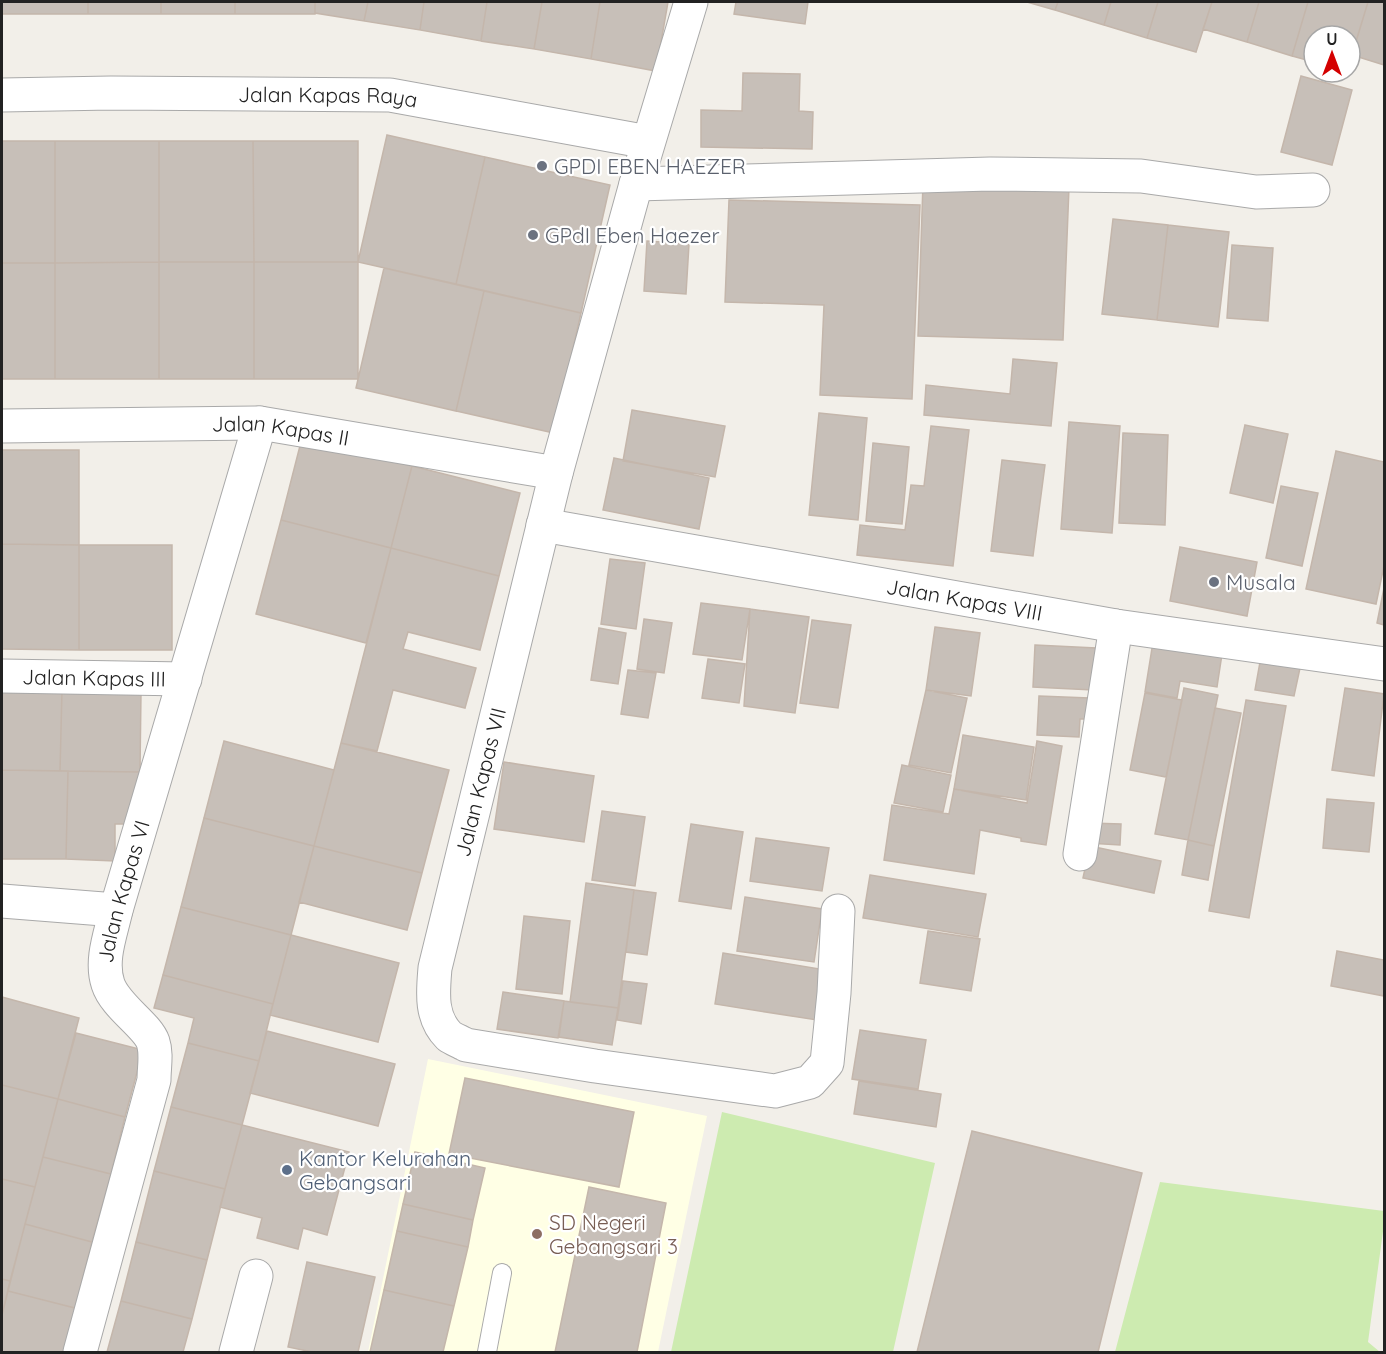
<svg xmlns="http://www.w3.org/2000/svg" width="1386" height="1354" viewBox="0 0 1386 1354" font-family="Quicksand,sans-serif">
  <rect width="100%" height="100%" fill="#f2efe9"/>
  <path fill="#ffffe5" d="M428,1059L707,1116L658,1352H368Z"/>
  <path fill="#cdebb0" d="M722,1112L935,1163L893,1352H671Z
    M1160,1182L1384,1211V1224L1368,1342L1380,1352H1115Z"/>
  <path fill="#c7bfb8" stroke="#c4b6ab" stroke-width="1.5" d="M2,2H88V14H2Z
    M88,2H161V14H88Z
    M161,2H235V14H161Z
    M235,2H315V14H235Z
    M315,2H368L364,21L315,13Z
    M368,2H424L420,30L364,21Z
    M424,2H487L481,41L420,30Z
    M487,2H542L534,49L481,41Z
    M542,2H600L591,59L534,49Z
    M600,2H668L656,71L591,59Z
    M736,2H808L805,24L734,14Z
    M1027,2H1058L1055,10Z
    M1058,2H1111L1104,25L1055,10Z
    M1111,2H1158L1147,38L1104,25Z
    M1158,2H1212L1196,52L1147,38Z
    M1212,2H1259L1247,42L1203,29Z
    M1259,2H1308L1292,56L1247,42Z
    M1308,2H1368L1350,61V36H1314V62L1292,56Z
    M1368,2H1384V65L1352,55Z
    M743,73L800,74L799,111L813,112L812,149L701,147V110L742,111Z
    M1301,76L1352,90L1332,165L1281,152Z
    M387,135L485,157L456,284L358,262Z
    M2,141H55V263H2Z
    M55,141H159V262L55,263Z
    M159,141H253L254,262H159Z
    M253,141H358V262H254Z
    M485,157L610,185L581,313L456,284Z
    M923,183L1069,187L1063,340L918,336Z
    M729,200L920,205L912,399L820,395L824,305L725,302Z
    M1113,219L1168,225L1157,320L1102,314Z
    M1168,225L1229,232L1218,327L1157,320Z
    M647,241L689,244L686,294L644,291Z
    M1232,245L1273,248L1268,321L1227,318Z
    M159,262H254V379H159Z
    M159,262V379H55V263Z
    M254,262H358V379H254Z
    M2,263H55V379H2Z
    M384,268L484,291L456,411L356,388Z
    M484,291L581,313L554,433L456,411Z
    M1013,359L1057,363L1051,426L924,415L926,385L1010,394Z
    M632,410L725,426L715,477L623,461Z
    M819,413L867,418L858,520L809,515Z
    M1069,422L1120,426L1112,533L1061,529Z
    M1245,425L1288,434L1273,503L1230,493Z
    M931,426L969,430L953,566L857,555L860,525L905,530L911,485L924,486Z
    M1123,433L1168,435L1165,525L1119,523Z
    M302,438L412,466L391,548L281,520Z
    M873,443L909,447L902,524L866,521Z
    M2,450H79V545L2,544Z
    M1336,451L1384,462V566L1376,604L1306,589Z
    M614,458L709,478L699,529L603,510Z
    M1002,460L1045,465L1033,556L991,551Z
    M412,466L520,493L499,576L391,548Z
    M1281,486L1318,493L1302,566L1266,558Z
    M281,520L391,548L366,643L256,614Z
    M2,544L79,545V650L2,649Z
    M79,545H172V650H79Z
    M1180,547L1257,562L1247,616L1170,601Z
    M391,548L499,576L480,650L408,632L403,649L476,668L465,708L393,690L377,751L341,743Z
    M610,559L645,563L636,629L601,624Z
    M1384,588V625L1377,623Z
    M701,603L750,609L742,660L693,654Z
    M750,609L809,617L795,713L744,706Z
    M644,619L672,623L664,673L637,669Z
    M812,620L851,625L838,708L800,703Z
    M935,627L980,633L971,696L926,690Z
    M599,628L626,633L618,684L591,680Z
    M1153,642L1222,654L1217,687L1180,681L1177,698L1145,692Z
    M1035,645L1096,648L1093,690L1033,687Z
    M708,659L745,664L739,703L702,698Z
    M1260,662L1300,668L1294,696L1255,690Z
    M628,670L656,673L648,718L621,714Z
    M1184,688L1218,695L1188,840L1155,834Z
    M1345,688L1384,694L1374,776L1332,770Z
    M2,689L62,690L60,771L2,770Z
    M62,690L141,692L140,772L60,771Z
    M926,690L967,698L951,773L909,765Z
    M1145,693L1182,700L1166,777L1130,770Z
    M1039,696L1089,698L1088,719H1080L1079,737L1037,735Z
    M1246,700L1286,706L1249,918L1209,911Z
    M1215,708L1241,713L1214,846L1188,840Z
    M963,735L1034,747L1026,800L954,789Z
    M224,741L334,770L314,846L204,818Z
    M1037,741L1062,746L1046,845L1021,841V838L980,830L974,874L884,860L892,805L949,814L954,789L1027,803Z
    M341,743L449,770L422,873L314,846Z
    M504,762L594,776L584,842L494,829Z
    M902,765L951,775L943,812L894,803Z
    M2,770L68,771L66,859H2Z
    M68,771L140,772L139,824H115V861L66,859Z
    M1327,799L1374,803L1369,852L1323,848Z
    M602,811L645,817L635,886L592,880Z
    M204,818L314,846L291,935L181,907Z
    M1089,823L1121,824L1120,845L1088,843Z
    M691,824L743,832L731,909L679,901Z
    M756,838L829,848L822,891L750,881Z
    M1188,840L1214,846L1208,880L1182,875Z
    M314,846L422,873L407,930L299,902Z
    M1090,846L1161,861L1154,893L1083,878Z
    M870,875L986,894L978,937L863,918Z
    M586,883L634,890L618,1008L570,1002Z
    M634,890L656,893L647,955L626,952Z
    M745,897L822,909L814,962L737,951Z
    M181,907L291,935L273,1004L163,975Z
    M524,916L570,921L562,994L516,989Z
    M928,931L980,939L971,991L920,983Z
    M291,935L399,963L378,1042L270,1015Z
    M1337,951L1384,960V996L1331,986Z
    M723,953L826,970L817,1020L715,1004Z
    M163,975L273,1004L259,1061L188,1043L194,1018L154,1008Z
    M623,981L647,984L641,1024L617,1020Z
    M503,992L564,1001L558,1038L497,1029Z
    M2,997L79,1018L58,1099L2,1085Z
    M564,1001L618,1008L612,1045L559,1037Z
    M860,1030L926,1040L918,1089L852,1079Z
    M267,1031L395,1064L378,1126L250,1093Z
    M76,1033L143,1050L125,1117L58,1099Z
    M188,1043L259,1061L242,1125L171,1107Z
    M465,1078L634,1112L619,1187L449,1154Z
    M859,1081L941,1094L936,1127L854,1114Z
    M2,1085L58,1099L35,1187L2,1179Z
    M58,1099L125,1117L111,1174L43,1157Z
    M171,1107L242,1125L225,1189L154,1171Z
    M242,1125L349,1152L327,1235L303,1228L298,1249L257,1238L262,1218L220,1207Z
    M972,1131L1142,1173L1098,1352H917Z
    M415,1152L485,1168L473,1220L403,1204Z
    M43,1157L111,1174L92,1242L25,1224Z
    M154,1171L225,1189L207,1260L136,1242Z
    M2,1179L35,1187L10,1281L2,1279Z
    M589,1187L666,1203L637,1352H555Z
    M403,1204L473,1220L468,1247L397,1231Z
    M25,1224L92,1242L75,1308L8,1291Z
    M397,1231L468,1247L454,1306L384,1290Z
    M136,1242L207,1260L192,1319L121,1301Z
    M307,1262L375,1277L358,1352H312L288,1347Z
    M2,1279L10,1281L2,1315Z
    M384,1290L454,1306L443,1352H370Z
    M8,1291L75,1308L64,1352H2V1315Z
    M121,1301L192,1319L183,1352H107Z"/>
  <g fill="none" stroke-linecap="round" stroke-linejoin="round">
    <defs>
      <path id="service" d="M487,1352L502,1273"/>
      <g id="minor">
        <path d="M691,2L636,184L556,473L435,968C433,992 430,1017 449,1036C453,1039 461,1042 466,1045L595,1066L775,1091L810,1082L827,1063L834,993L838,911"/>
        <path id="s1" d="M2,95L111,93L390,95L648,142"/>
        <path d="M636,184L990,174L1141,176L1256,192L1313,190"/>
        <path id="s2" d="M2,426L260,423L556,473"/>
        <path id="s3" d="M543,525L1116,626L1384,664"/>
        <path id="s4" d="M2,676L185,679"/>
        <path d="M1080,854L1116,626"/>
        <path d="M2,901L116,910"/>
        <path id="s5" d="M80,1352L154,1080C154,1067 157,1054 153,1042C147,1025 115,1006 108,984C100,960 111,933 116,910L260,423"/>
        <path d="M236,1352L256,1276"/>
      </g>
    </defs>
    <use href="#service" stroke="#a9a9a9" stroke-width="20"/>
    <use href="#minor" stroke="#a9a9a9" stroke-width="35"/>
    <use href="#service" stroke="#fff" stroke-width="18"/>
    <use href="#minor" stroke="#fff" stroke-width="33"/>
  </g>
  <g fill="#6b7280" stroke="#fff" stroke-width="2">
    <circle cx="542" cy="166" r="6"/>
    <circle cx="533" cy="235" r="6"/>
    <circle cx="1214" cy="582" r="6"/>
  </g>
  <circle fill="#5c6f8a" stroke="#fff" stroke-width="2" cx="287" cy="1170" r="6"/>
  <circle fill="#8d6e63" stroke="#fff" stroke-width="2" cx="537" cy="1234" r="6"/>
  <g text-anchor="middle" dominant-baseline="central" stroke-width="4.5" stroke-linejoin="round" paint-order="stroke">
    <g font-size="21" fill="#222" stroke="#fff">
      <text stroke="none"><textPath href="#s1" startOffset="326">Jalan Kapas Raya</textPath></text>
      <text stroke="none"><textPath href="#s2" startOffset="279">Jalan Kapas II</textPath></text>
      <text stroke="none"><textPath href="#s3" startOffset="428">Jalan Kapas VIII</textPath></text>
      <text stroke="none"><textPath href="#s4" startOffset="92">Jalan Kapas III</textPath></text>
      <text transform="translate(480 782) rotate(-76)">Jalan Kapas VII</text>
      <text stroke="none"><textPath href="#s5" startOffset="489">Jalan Kapas VI</textPath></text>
    </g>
    <g font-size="21" fill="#5b616d" stroke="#fff" text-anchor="start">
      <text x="554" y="166">GPDI EBEN HAEZER</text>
      <text x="545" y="235">GPdI Eben Haezer</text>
      <text x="1226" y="582">Musala</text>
    </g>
    <g font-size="21" fill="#4e5e75" stroke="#fff" text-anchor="start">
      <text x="299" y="1158">Kantor Kelurahan<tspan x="299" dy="24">Gebangsari</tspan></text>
    </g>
    <g font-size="21" fill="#785e54" stroke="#fff" text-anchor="start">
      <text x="549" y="1222">SD Negeri<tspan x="549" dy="24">Gebangsari 3</tspan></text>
    </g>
  </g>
  <rect width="1386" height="1354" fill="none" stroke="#222222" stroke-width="6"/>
  <g transform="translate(1332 54)"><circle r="28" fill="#ffffff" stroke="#a7a7a7" stroke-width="1.5"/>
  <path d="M0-4.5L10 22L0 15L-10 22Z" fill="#d40000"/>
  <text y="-9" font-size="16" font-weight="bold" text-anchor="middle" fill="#222222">U</text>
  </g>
</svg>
